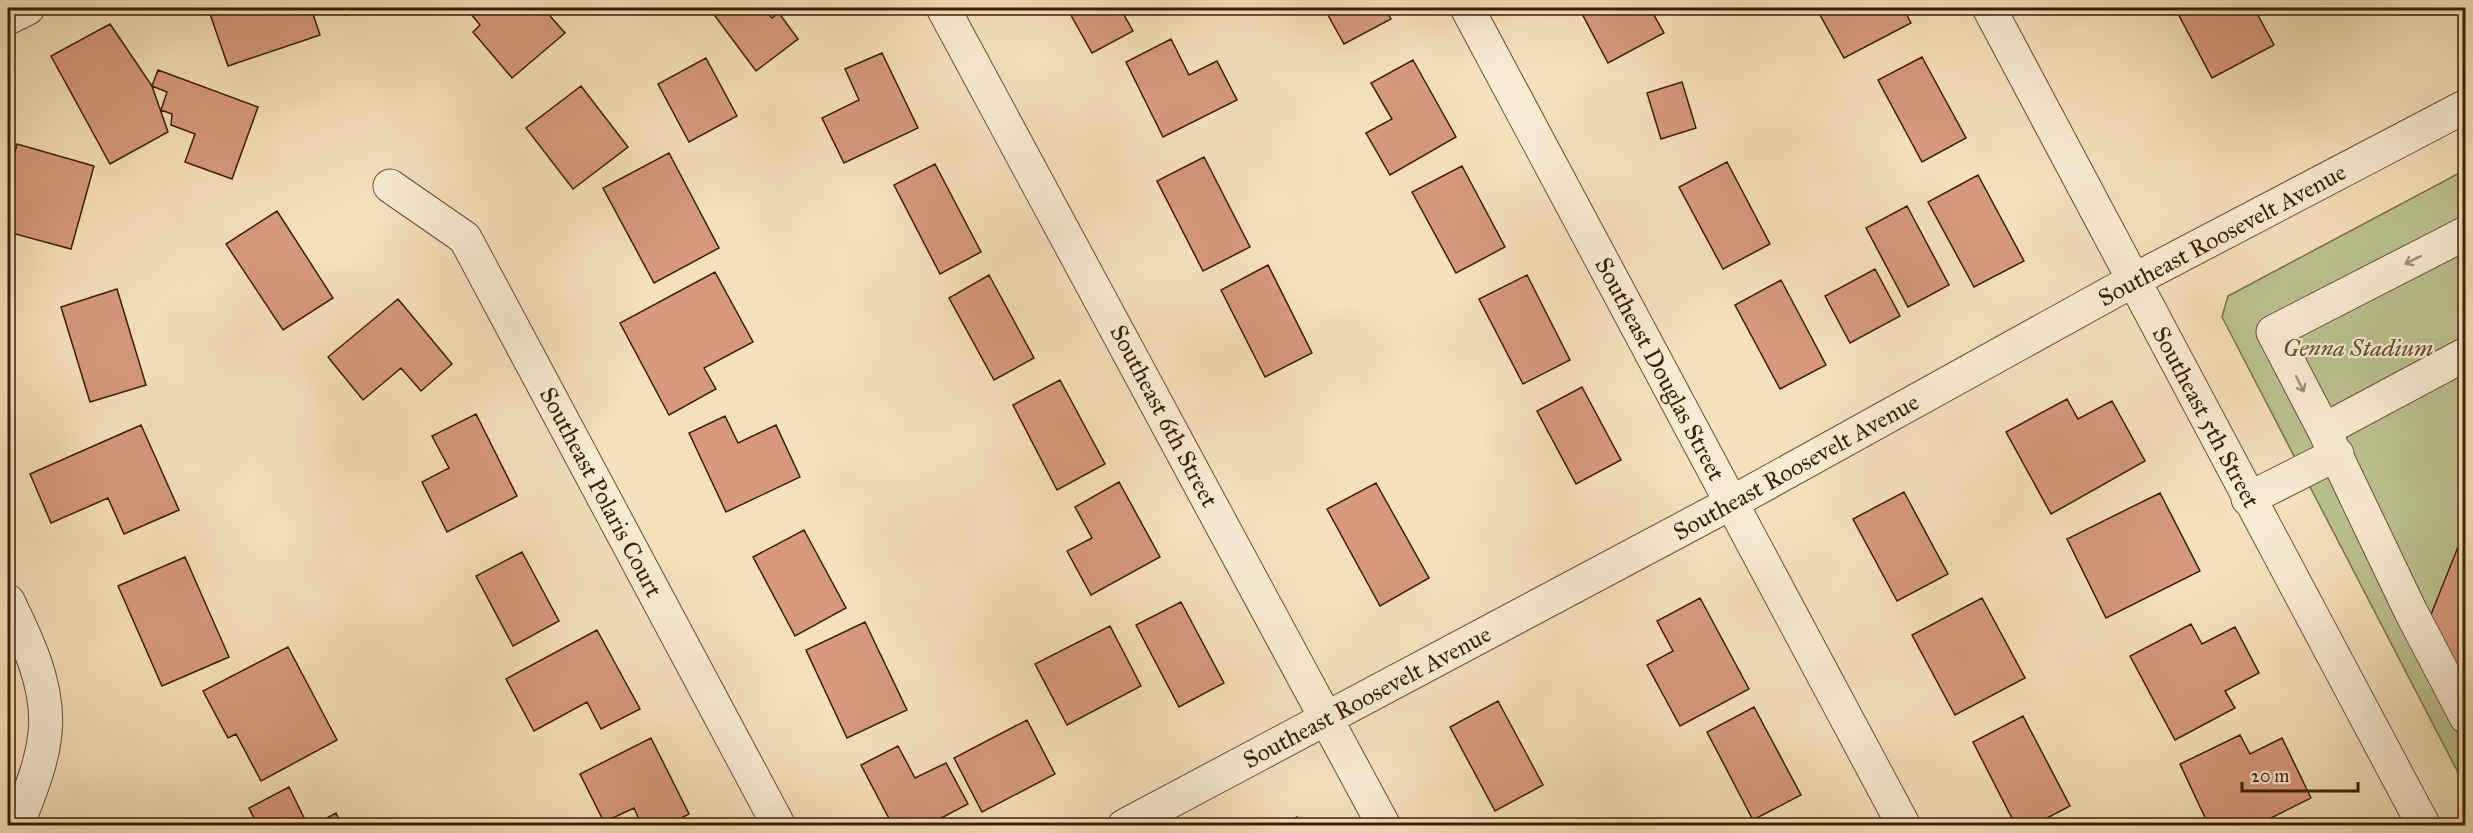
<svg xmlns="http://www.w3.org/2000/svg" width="2473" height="833" viewBox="0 0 2473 833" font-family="'IM FELL Great Primer',serif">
  <rect width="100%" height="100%" fill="#f5e0bc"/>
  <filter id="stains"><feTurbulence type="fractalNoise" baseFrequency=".00333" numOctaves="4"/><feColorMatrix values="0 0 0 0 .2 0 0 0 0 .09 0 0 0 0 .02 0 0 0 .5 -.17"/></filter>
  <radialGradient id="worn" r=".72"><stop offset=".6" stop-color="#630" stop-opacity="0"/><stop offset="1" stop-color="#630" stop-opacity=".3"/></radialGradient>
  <path fill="#bbc291" stroke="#7b704a" stroke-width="1.5" d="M2465,170V786L2222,317L2228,296Z"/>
  <path fill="#d6997e" stroke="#3b1f04" stroke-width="1.5" d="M208,8H311L320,35L228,66Z
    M344,8H371L346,15Z
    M466,8H543L565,33L512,78L473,32L480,25Z
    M709,8H763L772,18L779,13L798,39L756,71Z
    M1067,8H1120L1133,31L1092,53Z
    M1324,8H1385L1391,19L1344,44Z
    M1579,8H1650L1664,33L1608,63Z
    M1834,8H1903L1911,23L1844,58L1820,15Z
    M2175,8H2254L2274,45L2212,78Z
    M110,24L152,86L168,132L110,164L51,56Z
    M1171,39L1189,75L1217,61L1237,100L1163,137L1126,62Z
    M882,53L918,128L844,163L822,118L859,100L845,69Z
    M1922,57L1966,138L1922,162L1878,80Z
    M706,58L737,116L689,142L658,84Z
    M1413,60L1456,137L1390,175L1366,133L1392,119L1371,83Z
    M158,70L258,107L232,179L185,162L195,134L171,125L172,114L161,110L167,92L152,86Z
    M1682,82L1696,128L1661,139L1647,93Z
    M581,86L628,147L573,189L526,128Z
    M17,144L94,166L71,249L8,232V178Z
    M669,153L719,248L654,283L603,188Z
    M1204,157L1250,247L1203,271L1157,181Z
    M1727,162L1770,244L1723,269L1679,187Z
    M935,164L981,252L940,274L894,185Z
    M1462,166L1505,247L1456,273L1412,192Z
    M1978,175L2024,261L1974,287L1928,202Z
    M1907,206L1949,285L1908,307L1866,228Z
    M277,211L333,298L283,330L226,244Z
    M1268,265L1312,353L1265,377L1221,290Z
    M1875,269L1900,316L1850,343L1825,296Z
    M715,272L753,342L704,368L716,389L669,415L620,323Z
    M989,275L1034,358L994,380L949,298Z
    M1527,275L1570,360L1523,384L1479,299Z
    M1781,280L1826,365L1780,389L1735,305Z
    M117,289L146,385L90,402L61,307Z
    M398,299L452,364L421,391L401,368L363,400L328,357Z
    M1060,380L1105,464L1057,490L1013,405Z
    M1582,387L1621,460L1576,484L1537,411Z
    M2067,399L2078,419L2112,401L2145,461L2051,514L2006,432Z
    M476,414L517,496L447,532L422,482L449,468L432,436Z
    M725,416L738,443L776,425L800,477L726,512L689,433Z
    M141,425L179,510L124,534L108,498L51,523L30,474Z
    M1119,482L1160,557L1091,595L1067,551L1092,538L1075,507Z
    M1376,483L1429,578L1380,606L1327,509Z
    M1904,492L1948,574L1897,601L1853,519Z
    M2160,493L2200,571L2106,618L2067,539Z
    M2466,527V683L2430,617Z
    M804,530L846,608L795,636L753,557Z
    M522,552L559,621L513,646L476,576Z
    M185,557L229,657L162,686L118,586Z
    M1700,598L1749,689L1680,726L1647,665L1673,651L1657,621Z
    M1982,598L2025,678L1955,715L1912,635Z
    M1181,602L1224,683L1179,707L1136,625Z
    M865,622L907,710L847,738L806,650Z
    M2191,624L2202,644L2235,627L2259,673L2225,691L2235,708L2175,740L2130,656Z
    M1110,626L1141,686L1067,725L1035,664Z
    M597,630L640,709L601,729L587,702L534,731L506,679Z
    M288,647L337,740L261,781L236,734L228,738L203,691Z
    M1498,701L1543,785L1495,811L1450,727Z
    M1754,707L1801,795L1753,820L1707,732Z
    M2023,716L2070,806L2032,826H2016L1973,742Z
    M1027,720L1055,774L982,812L954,758Z
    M2240,735L2250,754L2282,738L2311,798L2255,826H2209L2180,764Z
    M651,738L689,814L666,826H642L634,808L604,822L580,774Z
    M898,746L915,778L946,763L968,804L926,826H893L861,765Z
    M289,787L308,826H258L249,808Z
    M336,813L342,826H312Z
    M1297,817L1302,826H1282Z"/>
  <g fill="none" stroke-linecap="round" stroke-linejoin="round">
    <defs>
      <path id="minor" d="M943,8L1384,826
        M1467,8L1904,826
        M1989,8L2424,826
        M8,18L28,8
        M390,186L465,238L779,826
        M2466,233L2273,332L2324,430L2466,354
        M2324,430L2411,612L2466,717
        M2248,499L2337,454
        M8,601C27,640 50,687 45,733C42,765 28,796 17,826
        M1124,826L1731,503L2134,280L2466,106"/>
    </defs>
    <use href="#minor" stroke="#6a4f32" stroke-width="35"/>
    <use href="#minor" stroke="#f8ebd3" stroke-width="33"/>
  </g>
  <defs><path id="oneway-shaft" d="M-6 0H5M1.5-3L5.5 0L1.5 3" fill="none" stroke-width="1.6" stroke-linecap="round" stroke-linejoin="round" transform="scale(1.5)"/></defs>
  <g stroke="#a38f76">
    <use href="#oneway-shaft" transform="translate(2413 260) rotate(153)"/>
    <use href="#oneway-shaft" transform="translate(2300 384) rotate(63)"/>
  </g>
  <g text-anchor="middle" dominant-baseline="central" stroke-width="4.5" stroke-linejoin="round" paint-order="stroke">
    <g font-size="24" fill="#3b1f04" stroke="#f8ebd3">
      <text transform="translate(2222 235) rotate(-28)">Southeast Roosevelt Avenue</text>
      <text transform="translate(1660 369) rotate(62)">Southeast Douglas Street</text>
      <text transform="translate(1164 416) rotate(62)">Southeast 6th Street</text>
      <text transform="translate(2206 417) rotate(62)">Southeast 5th Street</text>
      <text transform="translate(1796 467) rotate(-29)">Southeast Roosevelt Avenue</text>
      <text transform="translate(601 492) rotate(62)">Southeast Polaris Court</text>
      <text transform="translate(1367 697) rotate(-28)">Southeast Roosevelt Avenue</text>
    </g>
    <g font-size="24" font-style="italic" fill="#61502e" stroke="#f8ebd3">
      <text x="2358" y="348">Genna Stadium</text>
    </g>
  </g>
  <rect width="2473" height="833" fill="none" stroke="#f5e0bc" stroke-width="30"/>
  <rect x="9" y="9" width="2455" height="815" fill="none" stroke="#3b1f04" stroke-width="3"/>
  <rect x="15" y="15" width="2443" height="803" fill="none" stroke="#3b1f04" stroke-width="1.5"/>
  <path d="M2242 782v9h116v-9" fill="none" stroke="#3b1f04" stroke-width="3"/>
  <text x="2251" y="782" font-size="18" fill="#3b1f04" stroke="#f8ebd3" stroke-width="4.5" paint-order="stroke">20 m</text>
  <rect width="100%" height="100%" filter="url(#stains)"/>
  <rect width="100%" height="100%" fill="url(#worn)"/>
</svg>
